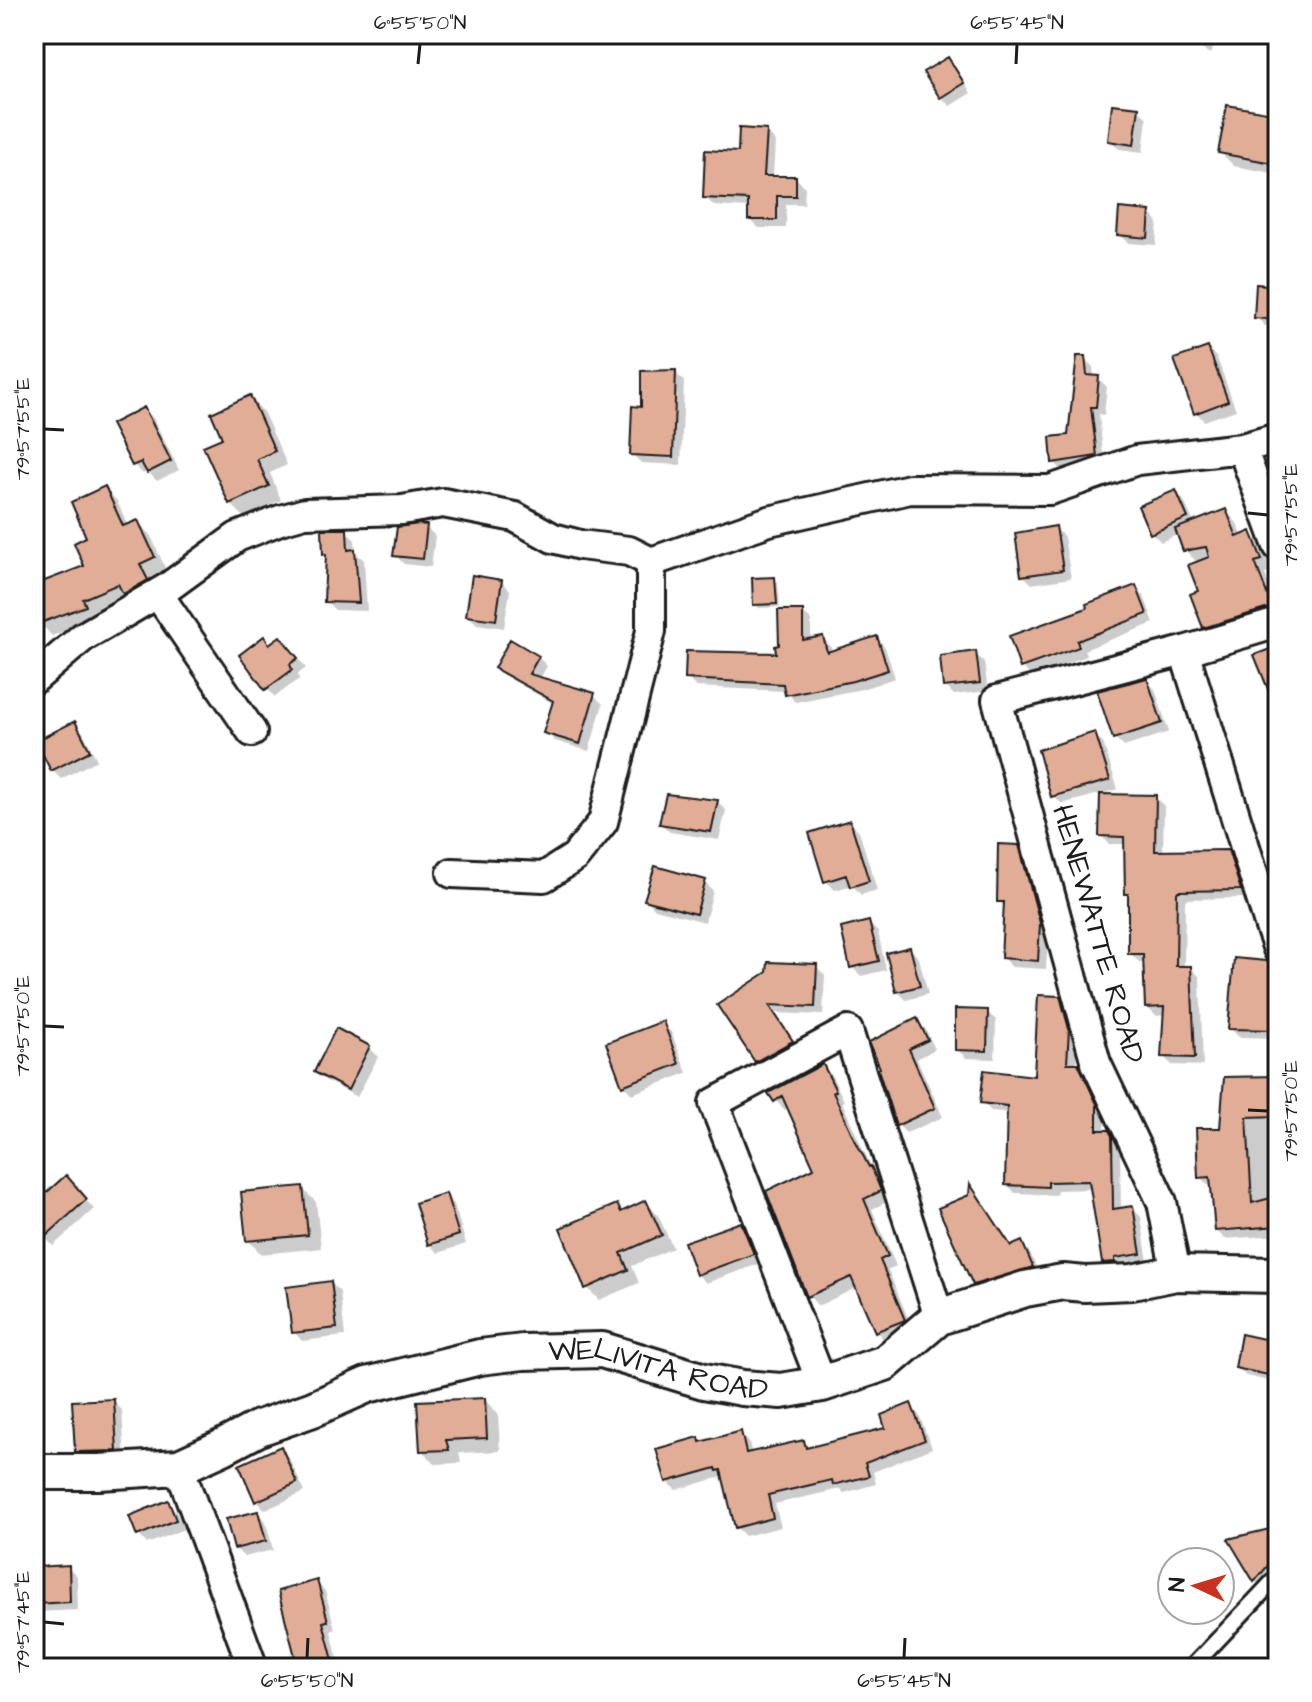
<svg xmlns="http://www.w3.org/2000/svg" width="1312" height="1702" viewBox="0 0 1312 1702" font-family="'Architects Daughter',sans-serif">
  <rect width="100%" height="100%" fill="#fff"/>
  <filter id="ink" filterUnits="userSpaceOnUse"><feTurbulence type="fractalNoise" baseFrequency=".0125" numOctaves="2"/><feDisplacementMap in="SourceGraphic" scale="16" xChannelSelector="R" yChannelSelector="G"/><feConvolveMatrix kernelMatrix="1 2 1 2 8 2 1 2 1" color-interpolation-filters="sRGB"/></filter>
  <g filter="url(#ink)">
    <path fill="#0003" d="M990,34H1019L1011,47Z
      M1179,34H1222L1210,54Z
      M948,59L956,68L971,93L950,106L941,97Z
      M1138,109L1147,118L1143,152L1119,149L1110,140Z
      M1278,116V174L1234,166L1220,152Z
      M767,132L775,141L773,178H796L805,187L804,204H786V228H759L750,220V208L714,206L705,197L739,154Z
      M1150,213L1158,222L1156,245L1128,243L1119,234Z
      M1278,288V327L1265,326L1256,317Z
      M1208,349L1217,358L1236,410L1204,421L1196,412Z
      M1084,358L1093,367L1094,378H1098L1107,387L1104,415L1099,414L1104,464L1063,471L1054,462L1070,437Z
      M675,372L684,381L681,465L641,463L632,454L643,409Z
      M250,398L263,411L287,465L270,473L281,500L244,517L230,503L225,438Z
      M144,409L153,418L179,470L157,481L147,471L143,474L134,465Z
      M105,489L117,501L128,526L138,522L150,534L166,570L151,577L159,592L128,597L94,612L97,618L52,636L40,623L34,608V587L87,567L89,538Z
      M1176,492L1184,501L1194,523L1226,511L1237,523L1243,537L1251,534L1263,545L1272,571L1265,574L1278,608V619L1216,638L1205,627L1198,563L1185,550L1179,534L1161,542L1152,533Z
      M426,527L435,536L431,567L404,564L395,555Z
      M1056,528L1064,537L1071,578L1032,584L1023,575Z
      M346,531L355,540L356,553L364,560L367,611L335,610L326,601Z
      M775,579L778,583L780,607L759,608L755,604Z
      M501,581L510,590L504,628L477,624L468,615Z
      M1135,588L1144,596L1154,623L1084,650L1087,656L1031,676L1022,667L1090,609Z
      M802,612L811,620V641L823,638L831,647L832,652L877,638L885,647L895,678L862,689L795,702L786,691L696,687L687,678L779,655L781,647Z
      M289,647L306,668L298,674L299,679L275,697L266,688Z
      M975,653L984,662L988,691L954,695L945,686Z
      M538,657L547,666L540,679L594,695L603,704L589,751L555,741L546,732L554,704L505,676L496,668Z
      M1146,680L1155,689L1169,732L1124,747L1115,738Z
      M74,723L83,732L97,760L61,779L52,770Z
      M1094,734L1103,743L1118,789L1062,804L1053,796Z
      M1155,797L1164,806L1163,853L1227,852L1237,861L1248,898L1186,899L1185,902L1184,968H1191L1200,977L1203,1066L1172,1065L1163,1056L1165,1015L1156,1016L1147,1007L1145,962H1139L1130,953V896L1127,893L1126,844H1109L1101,835Z
      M717,801L726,810L719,840L670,832L661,824Z
      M850,822L859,831L877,890L861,895L852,885L835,890L826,881Z
      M1018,847L1027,856L1048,933L1046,969L1012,967L1003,958L1006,908L999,901Z
      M705,882L713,891L705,922L655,909L647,900Z
      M869,924L878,932L886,970L861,976L852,967Z
      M910,949L919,958L928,994L906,1000L897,991Z
      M816,966L825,975L823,1015L775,1013L800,1051L765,1069L756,1061L769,973Z
      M1277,967L1278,1038L1239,1037L1230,1028Z
      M1059,998L1068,1007L1077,1039L1076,1065L1087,1074L1105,1114V1132H1108L1120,1146L1121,1210L1132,1208L1141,1217L1148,1262L1113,1271L1104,1262L1092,1189L1057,1190L1056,1195L1015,1193L1007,1184L1009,1113L991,1111L982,1102L1035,1078Z
      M987,1012L996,1020L995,1059L966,1058L957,1049Z
      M917,1021L926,1030L935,1049L917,1059L943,1117L906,1133L898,1125L880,1070Z
      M662,1024L671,1032L687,1073L632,1094L623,1085Z
      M369,1048L378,1057L357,1097L325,1080L316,1072Z
      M822,1066L832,1076L844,1101L842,1102L861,1145L875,1174L880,1179L889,1201L872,1209L896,1266L888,1270L913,1330L886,1341L876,1331L858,1287L818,1306L809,1296L817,1169L789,1107L785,1110L775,1100Z
      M1278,1078V1235L1225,1239L1216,1230L1213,1185L1209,1186L1200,1177L1222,1130Z
      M34,1081L39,1086L35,1169L41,1176L39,1202L74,1187L94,1209L53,1246L34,1226Z
      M302,1188L316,1202L321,1248L261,1254L248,1240Z
      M972,1188L979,1195L1013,1247L1022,1244L1030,1253L1040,1276L984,1293L975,1284Z
      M445,1195L454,1204L466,1244L438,1253L429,1244Z
      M645,1202L658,1215L673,1248L632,1266L639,1283L599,1300L586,1287L617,1206L623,1213Z
      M741,1224L750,1233L761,1263L706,1283L697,1274Z
      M331,1283L340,1292L345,1336L302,1341L294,1332Z
      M1271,1316L1278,1317V1383L1246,1376L1237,1367L1265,1341Z
      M485,1400L498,1414L500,1451L459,1453L461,1463L435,1464L422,1450Z
      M113,1401L122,1410L125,1459L86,1460L77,1451Z
      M911,1406L919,1415L932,1448L873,1472L876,1484L844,1493L840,1489L775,1504L781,1527L745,1536L736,1527L725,1476L676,1490L667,1481L698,1439L702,1443L740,1434L749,1442L752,1454L804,1442L810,1449L888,1429Z
      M280,1449L289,1458L305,1492L265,1510L257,1501Z
      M167,1502L176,1511L184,1529L147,1544L139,1535Z
      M258,1513L266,1522L273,1550L244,1557L235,1548Z
      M1278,1529V1573L1264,1589L1255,1581L1231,1541Z
      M68,1567L77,1576L78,1610L36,1612L34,1610V1569Z
      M316,1582L325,1591L335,1629L331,1631L340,1668H288L282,1657L296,1653Z"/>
    <path fill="#e2ad97" stroke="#1c1c1c" stroke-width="2" d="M948,57L964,83L940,98L923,72Z
      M1112,104L1139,107L1134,145L1108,141Z
      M1227,105L1278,114V164L1218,153Z
      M739,128L767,130L764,176H796V196H777V220H748V200L703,198L705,150L738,152Z
      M1119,208L1150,211L1148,238L1117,235Z
      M1256,284L1278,286V320L1254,318Z
      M1208,347L1228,401L1194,414L1174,359Z
      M1077,356H1085L1087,375L1099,376L1096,407H1091L1097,456L1052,463L1050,437L1068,435Z
      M676,370L673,457L630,455L632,406L641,407V371Z
      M250,395L275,451L257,459L269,486L229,504L203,446L222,438L211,413Z
      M144,407L171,461L147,473L141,462L132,466L111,424Z
      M105,486L123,526L138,520L155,557L140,564L148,580L123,594L118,584L83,599L86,606L38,624L34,613V585L84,566L74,543L86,537L71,502Z
      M1176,490L1188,518L1150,534L1138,506Z
      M1226,509L1237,537L1251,531L1262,560L1255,562L1272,607L1203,628L1190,594L1198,591L1188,565L1209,557L1206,547L1183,551L1175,529Z
      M419,524L427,525L423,559L393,556L397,527Z
      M1056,526L1063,570L1021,576L1015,533Z
      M322,529H347L348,550L355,549L359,603L324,602L326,554H323Z
      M472,575L502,580L496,620L466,616Z
      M775,577L777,604L753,605L752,578Z
      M1136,585L1147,614L1077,641L1079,647L1020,668L1009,636L1087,608L1086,604Z
      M778,610H803V640L823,636L827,652L877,636L888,670L853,681L785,695L783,684L685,679L686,651L776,653L775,646L779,645Z
      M264,636L269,644L280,636L298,658L290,664L292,670L265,690L239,655Z
      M510,639L539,656L529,674L595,693L580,744L543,733L553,701L494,668Z
      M1278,646V711H1277L1254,655Z
      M976,651L980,683L943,687L940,656Z
      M1147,678L1162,723L1113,739L1097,691Z
      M75,721L90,751L51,771L36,741Z
      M1095,732L1110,780L1051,797L1038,750Z
      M666,794L718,800L711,832L659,824Z
      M1100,794L1156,795L1155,851L1228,850L1241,890L1178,891L1177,893L1176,966H1191L1195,1058L1161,1057L1164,1007L1145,1008L1143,954H1128V894H1125L1124,837L1099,836Z
      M850,820L869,881L850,887L846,875L824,882L809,833Z
      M998,844L1019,845L1040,923L1038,961L1001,958L1004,902H997Z
      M655,866L706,880L696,914L644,900Z
      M869,921L879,961L850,968L841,928Z
      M910,947L920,986L896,992L886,953Z
      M1234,958L1266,961L1278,966L1275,1007H1278V1030L1228,1029Z
      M768,962L817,964L815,1007L769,1005L793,1041L755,1062L717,1005L767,972Z
      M1038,995L1060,996L1069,1029L1067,1063H1078L1097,1104V1130H1109L1112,1136L1113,1209L1133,1206L1141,1254L1115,1258V1262L1102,1263L1089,1181L1048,1182V1187L1005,1185L1007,1106L980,1103L984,1070L1034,1076Z
      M955,1009L988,1010L987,1051L955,1050Z
      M917,1018L928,1040L909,1049L935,1108L896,1126L878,1069L880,1068L869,1042Z
      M663,1021L679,1064L622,1086L606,1043Z
      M336,1028L370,1046L348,1090L314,1072Z
      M823,1064L836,1091L833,1092L852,1134L869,1167L871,1166L881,1191L864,1199L888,1256L880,1260L905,1320L875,1332L851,1277L807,1297L766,1191L814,1168L782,1096L774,1102L768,1093Z
      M1278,1076V1116L1247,1117L1252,1203L1278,1196V1226L1215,1231L1210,1177L1198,1178L1196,1128H1220L1224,1077Z
      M66,1175L87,1199L34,1247V1204Z
      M970,1184L1011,1246L1022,1241L1033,1267L973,1285L938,1208L969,1195Z
      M303,1186L308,1235L246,1241L241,1192Z
      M446,1193L459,1235L428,1245L415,1203Z
      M646,1200L662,1235L621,1253L628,1270L585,1289L560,1228L617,1204L621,1212Z
      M741,1222L754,1254L696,1275L684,1242Z
      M331,1281L337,1328L292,1333L286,1287Z
      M1241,1334L1278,1342V1377L1235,1368Z
      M485,1398L487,1438L446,1440L449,1450L420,1451L417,1401Z
      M114,1399L117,1451L75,1452L72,1401Z
      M911,1403L925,1440L865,1463L869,1476L833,1485L832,1480L768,1495L773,1518L735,1528L721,1470L717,1471L716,1468L666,1482L656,1449L699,1437L700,1442L741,1431L746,1453L804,1440L806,1448L885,1428L881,1415Z
      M281,1446L297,1483L255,1502L239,1465Z
      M168,1500L176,1520L137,1536L129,1516Z
      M258,1511L266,1541L234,1549L226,1519Z
      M1278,1527V1554L1254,1582L1228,1539Z
      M69,1565L70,1602L34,1604V1567Z
      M317,1580L328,1621L323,1622L335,1668H298L278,1591Z"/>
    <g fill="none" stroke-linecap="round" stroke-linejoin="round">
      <defs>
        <path id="service" d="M1191,1668L1278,1576"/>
        <path id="minor" d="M1242,448L1278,546
          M651,562L769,521L910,489L1050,490L1137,460L1242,448L1278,438
          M158,594L252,732
          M1184,651L1278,623
          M34,679L83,637L167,588L237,537L280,520L305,513L402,510L443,503L515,517L553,538L580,545L629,551L651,562
          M452,873L544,877L575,857L603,822L651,631V562
          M1176,1273L1162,1202L1096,1063L997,700L1184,651L1269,924L1278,949
          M822,1384L714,1103L848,1031L939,1317
          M179,1467L253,1668"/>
        <g id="tertiary">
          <path id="s1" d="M34,1472H99L179,1467L223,1447L259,1428L313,1409L367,1385L480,1357L523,1352L602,1350L704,1381L743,1388L781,1391L822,1384L885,1363L939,1317L1025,1289L1063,1282L1085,1284L1132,1282L1176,1273L1278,1275"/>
        </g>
      </defs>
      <use href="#service" stroke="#1c1c1c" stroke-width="20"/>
      <use href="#minor" stroke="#1c1c1c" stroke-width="34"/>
      <use href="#tertiary" stroke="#1c1c1c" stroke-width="40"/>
      <use href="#service" stroke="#fff" stroke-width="14"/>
      <use href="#minor" stroke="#fff" stroke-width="28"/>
      <use href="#tertiary" stroke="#fff" stroke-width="34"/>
    </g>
  </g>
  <path fill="none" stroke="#1c1c1c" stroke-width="3" d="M418,64L420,44M1016,64L1017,44M44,429L64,430M1248,513L1268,515M44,1026L64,1027M1248,1110L1268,1111M44,1622L64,1624M307,1658L308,1638M904,1658L905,1638"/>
  <g text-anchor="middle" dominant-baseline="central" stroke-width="8" stroke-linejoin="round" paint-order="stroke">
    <g font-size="30" fill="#1c1c1c" stroke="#fff">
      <text transform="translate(1098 934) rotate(74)">HENEWATTE ROAD</text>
      <text stroke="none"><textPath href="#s1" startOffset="648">WELIVITA ROAD</textPath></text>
    </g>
  </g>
  <rect width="1312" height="1702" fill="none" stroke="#fff" stroke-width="88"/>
  <g transform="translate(1196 1586) rotate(274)"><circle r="38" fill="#ffffff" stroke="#a4a4a4" stroke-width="2"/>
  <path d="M0-6L14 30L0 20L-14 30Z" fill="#c8321e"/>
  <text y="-12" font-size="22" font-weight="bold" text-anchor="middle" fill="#1c1c1c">N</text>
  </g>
  <rect x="44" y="44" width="1224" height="1614" fill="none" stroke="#1c1c1c" stroke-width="3"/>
  <g font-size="20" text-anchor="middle" fill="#1c1c1c">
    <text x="420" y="29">6°55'50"N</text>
    <text x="1017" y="29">6°55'45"N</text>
    <text transform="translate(22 429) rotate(-90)" y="7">79°57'55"E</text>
    <text transform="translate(1290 515) rotate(-90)" y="7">79°57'55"E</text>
    <text transform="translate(22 1026) rotate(-90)" y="7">79°57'50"E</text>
    <text transform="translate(1290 1111) rotate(-90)" y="7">79°57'50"E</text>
    <text transform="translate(22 1622) rotate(-90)" y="7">79°57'45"E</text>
    <text x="307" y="1687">6°55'50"N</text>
    <text x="904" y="1687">6°55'45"N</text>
  </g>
</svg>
